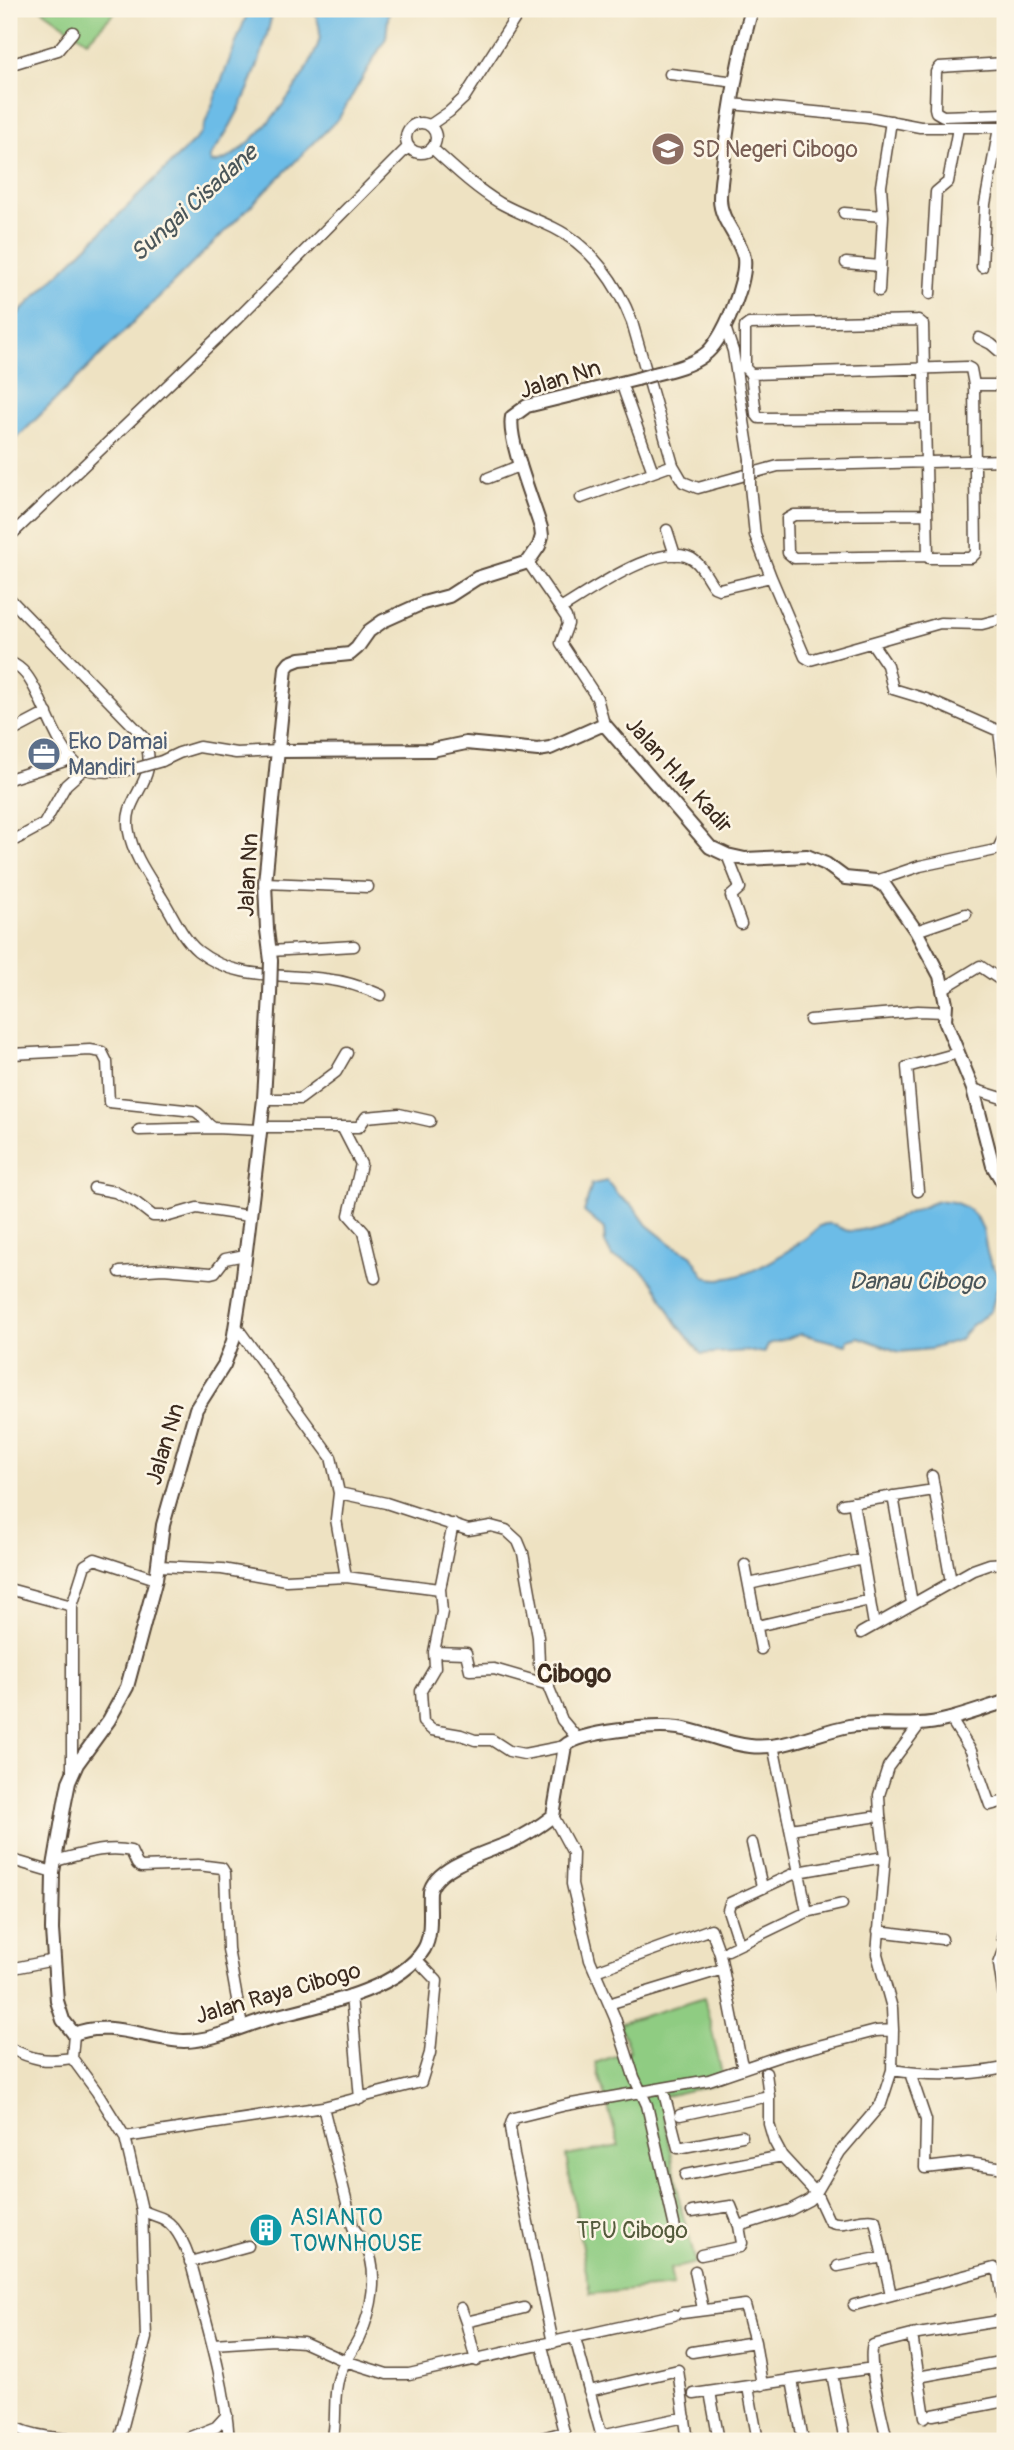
<svg xmlns="http://www.w3.org/2000/svg" width="1014" height="2450" viewBox="0 0 1014 2450" font-family="Pangolin,sans-serif">
  <rect width="100%" height="100%" fill="#fcf5e5"/>
  <filter id="ink" filterUnits="userSpaceOnUse"><feTurbulence type="fractalNoise" baseFrequency=".0143" numOctaves="2"/><feDisplacementMap in="SourceGraphic" scale="14" xChannelSelector="R" yChannelSelector="G"/><feConvolveMatrix kernelMatrix="1 2 1 2 8 2 1 2 1" color-interpolation-filters="sRGB"/></filter>
  <filter id="wash" filterUnits="userSpaceOnUse"><feTurbulence type="fractalNoise" baseFrequency=".00686" numOctaves="4" result="noise"/><feDisplacementMap in="SourceGraphic" scale="28" xChannelSelector="R" yChannelSelector="G"/><feGaussianBlur stdDeviation="1.57" result="paint"/><feColorMatrix in="noise" values="0 0 0 0 0 0 0 0 0 0 0 0 0 0 0 0 0 1.4 0 .05"/><feComposite in="paint" operator="in"/></filter>
  <g filter="url(#wash)">
    <rect width="100%" height="100%" fill="#eee2c2"/>
    <path fill="#8fcc82" stroke="#657b50" stroke-width="2" d="M41,9H118L87,41Z
      M704,1997L724,2082L661,2097L682,2212L696,2263L670,2269L673,2286L590,2294L566,2156L619,2146L595,2063L630,2051L619,2024Z"/>
    <path fill="#6cbce7" stroke="#547382" stroke-width="2" d="M249,9H273C262,63 243,112 210,157L211,163C246,164 311,73 319,41C322,30 317,19 314,9H389L386,38L339,118L9,446V323L201,134Z
      M607,1181L619,1196L634,1207L647,1225L672,1245L691,1255L705,1277C737,1287 782,1256 807,1237C812,1234 815,1229 820,1226C833,1219 838,1230 850,1231C867,1233 918,1208 938,1201C955,1199 976,1209 982,1228C986,1238 985,1251 990,1261C994,1270 1001,1274 1003,1285L997,1289L991,1311L971,1326L959,1340L931,1349L899,1352L859,1337L848,1340L846,1345L801,1334L769,1344L764,1353L749,1351L701,1354C693,1342 682,1332 674,1319C656,1289 652,1267 612,1257L605,1243L604,1229L584,1212L592,1184Z"/>
  </g>
  <g filter="url(#ink)">
    <g fill="none" stroke-linecap="round" stroke-linejoin="round">
      <defs>
        <path id="minor" d="M1005,63L939,67L936,72L935,108L936,112L943,116L1005,114
          M9,65L58,50L73,32
          M670,74L736,82
          M731,104L868,117L920,127H1005
          M406 138a15 15 0 1 1 30 0a15 15 0 1 1-30 0Z
          M430,125L449,112L464,98L521,9
          M432,148C454,168 475,188 500,203C518,213 536,219 554,228C591,246 618,285 632,322L673,465L683,482L698,488L778,466L1005,460
          M844,213L883,216
          M846,263L880,266
          M982,267L985,204L999,128
          M879,291L883,216L881,186L891,121
          M930,294L936,192L948,182L958,128
          M918,320L749,324L745,327V368L751,374L967,367L971,369L974,385L976,553L971,558H929L928,556C926,478 924,401 923,324L918,320
          M725,327L733,351L750,459
          M979,338L991,344L1005,356
          M751,374L756,414L759,418L924,417
          M974,385H1005
          M624,391L653,472
          M488,478L521,465
          M750,486L755,535L771,577
          M581,498L673,465
          M927,514L794,515L787,519L788,553L794,558L928,556
          M667,530L675,555
          M9,537L237,319L408,147
          M528,562L566,617L568,624L561,643L597,698L604,724
          M9,598L144,737C162,785 121,794 129,832C133,856 150,878 162,898C173,915 182,938 198,951C236,981 281,973 325,979C345,981 363,987 381,995
          M562,608C589,592 666,536 695,561C703,567 708,580 714,587L719,589L771,577L805,657L810,660L940,623L982,624L1005,618
          M872,643L887,665L893,689L926,699L999,731L1005,778
          M9,662C24,668 30,679 37,693C46,711 63,758 81,767C95,774 119,772 134,769
          M9,717L15,729
          M9,733L47,713
          M162,761L179,753L199,747L236,753L279,751
          M9,779L71,759
          M9,843L44,824L66,785L84,769
          M998,849L1005,835
          M727,855L740,888L731,896L741,924
          M876,881L920,866L1005,848
          M265,883L368,887
          M916,931L966,914
          M270,951L354,946
          M944,988L980,966L1005,983
          M810,1020L918,1011L945,1012
          M12,1054L90,1050L102,1052L107,1062L109,1102L194,1111C202,1113 205,1124 214,1128
          M973,1089L1005,1099
          M264,1099H300L336,1072L347,1053
          M260,1127H359L366,1117L399,1114L430,1121
          M342,1127L361,1164L349,1215L364,1232L375,1278
          M139,1130L214,1128L260,1130
          M94,1188L115,1192L135,1202L153,1216H169L197,1208L249,1216
          M918,1191L907,1067L958,1053
          M120,1272L163,1269L211,1273L215,1272L225,1259L245,1255
          M236,1326L331,1457L339,1493L336,1519L346,1577L440,1589L442,1612L434,1652L435,1667L421,1691L423,1722L432,1730L461,1735L475,1740H492L509,1751L524,1754L565,1746
          M932,1476L951,1582
          M339,1493L386,1503L468,1530L491,1526L506,1530L518,1541L523,1553L538,1637L539,1664L562,1720L577,1738
          M893,1496L912,1603
          M853,1502L874,1625
          M843,1504L934,1490
          M745,1565L761,1649
          M158,1566L222,1569L286,1580L346,1577
          M749,1584L863,1559
          M9,1589L72,1606L85,1565L95,1559L156,1579
          M440,1589L453,1524
          M72,1606V1774
          M757,1626L870,1600
          M861,1633L973,1570L990,1564L1005,1563
          M434,1652L466,1653L470,1670L494,1669L549,1685
          M950,1718L971,1751L990,1805L1005,1801
          M773,1745L807,1912
          M553,1816L573,1853L572,1884L590,1960L615,2018L634,2077L647,2105L675,2228
          M790,1829L872,1817
          M752,1843L762,1887
          M9,1859L53,1872
          M55,1861C79,1855 106,1845 131,1851L137,1864L141,1867L198,1865L222,1868L225,1873L228,1949L242,2027
          M1005,1923L1002,1937L1005,1940
          M878,1931L942,1939
          M739,1944L728,1910L730,1903L798,1872L878,1858
          M1005,1948L999,1964L1005,2004
          M728,1950L807,1912L842,1904
          M9,1969L54,1960
          M601,1969L711,1929L720,1954L741,2061L744,2068
          M351,1995L360,2099
          M615,2002L723,1969
          M893,2030L892,2008L877,1954L885,1857L880,1815L879,1795L888,1767L920,1724
          M74,2034L72,2058L97,2092L125,2137L142,2210C155,2218 162,2214 174,2228C189,2247 194,2275 200,2298C213,2345 226,2393 229,2441
          M9,2048C34,2060 45,2062 72,2058
          M766,2073L769,2096V2124L774,2141L782,2156L816,2193L829,2221C844,2228 860,2216 875,2220L891,2295
          M910,2073L926,2120L925,2168L968,2163L1005,2168
          M663,2089L678,2148L742,2136
          M323,2107L421,2082L430,2053L437,1981L416,1959
          M680,2115L769,2096
          M125,2137L323,2107L353,2227C356,2233 362,2238 365,2244C380,2272 372,2311 359,2338C352,2352 343,2362 339,2377C332,2397 338,2420 332,2441
          M685,2175L782,2156
          M692,2212L731,2206L739,2226
          M701,2255L740,2247L742,2243L739,2226L790,2210L809,2200L816,2193L840,2152L881,2104L892,2070C928,2076 969,2075 1005,2068
          M190,2262L248,2246
          M838,2266L883,2257
          M695,2271L703,2309
          M854,2305L994,2268L999,2273L1005,2312
          M461,2308L466,2322
          M682,2313L745,2305L755,2342L762,2385
          M912,2335L925,2417
          M575,2338L603,2441
          M553,2343L514,2155L510,2127L513,2118L566,2105L709,2080L780,2056L876,2031L893,2030L892,2070
          M213,2344L274,2340L303,2342L345,2361L387,2374H409L674,2315
          M692,2352L755,2342
          M476,2361L466,2322L524,2308
          M832,2374L845,2441
          M918,2377L1005,2361
          M792,2380L803,2440
          M748,2387L758,2441
          M589,2391L678,2370L688,2441
          M710,2392L719,2441
          M694,2394L873,2368
          M933,2415L1005,2401
          M9,2424C36,2440 75,2439 106,2441
          M601,2435L685,2417
          M886,2436C882,2416 867,2362 873,2345L912,2335L1005,2320
          M119,2441L146,2338L142,2210
          M180,2441L216,2427L227,2415
          M531,2441L564,2432L542,2346"/>
        <path id="tertiary" d="M654,374C671,370 690,366 704,355C723,342 747,281 744,258C740,237 720,221 720,199C720,185 723,170 724,156C730,107 738,56 752,9
          M279,751L432,750L466,743L538,750L550,748L604,724L710,847L727,855L745,859L807,856L826,864L845,878L876,881L885,886L916,931L940,976L946,1004L945,1021L973,1089L993,1166L1005,1186
          M271,961L267,930L265,883L286,668L290,663L300,659L350,654L357,648L369,631L383,621L423,603L449,596L477,578L528,562L539,546L542,536L541,528C534,504 507,439 512,417L527,406L637,379
          M270,994L264,1099L242,1284L233,1341L224,1365L196,1409L163,1525L156,1579L127,1687L109,1720L77,1764L69,1782L65,1802L53,1872L52,1930L57,2001L63,2020L74,2034C108,2019 149,2040 184,2041C211,2041 240,2027 266,2019C311,2007 398,1992 424,1949C433,1934 429,1909 430,1892C435,1866 489,1852 511,1842C526,1835 540,1826 553,1816L565,1746C580,1731 656,1725 678,1728C702,1731 725,1744 750,1746C783,1750 817,1732 849,1726C872,1722 894,1726 918,1724C947,1723 977,1710 1005,1702"/>
      </defs>
      <use href="#minor" stroke="#564637" stroke-width="13"/>
      <use href="#tertiary" stroke="#564637" stroke-width="16"/>
      <use href="#minor" stroke="#fff" stroke-width="10"/>
      <use href="#tertiary" stroke="#fff" stroke-width="12"/>
      <defs>
        <path id="minor-bridge" d="M750,459V486
          M134,769L162,761"/>
        <path id="tertiary-bridge" d="M637,379L654,374
          M270,994L271,961"/>
      </defs>
      <use href="#minor-bridge" stroke="#564637" stroke-width="13" stroke-linecap="butt"/>
      <use href="#tertiary-bridge" stroke="#564637" stroke-width="16" stroke-linecap="butt"/>
      <use href="#minor-bridge" stroke="#fff" stroke-width="10"/>
      <use href="#tertiary-bridge" stroke="#fff" stroke-width="12"/>
    </g>
  </g>
  <defs>
    <symbol id="school-disc" viewBox="-11 -11 22 22"><circle r="9.5" fill="#8d6e63" stroke="#fcf5e5"/><path d="M0-5L7-2L0 1L-7-2ZM-4 1L0 2.5L4 1V4Q0 6-4 4Z" fill="#fff"/></symbol>
    <symbol id="office-disc" viewBox="-11 -11 22 22"><circle r="9.5" fill="#5c6f8a" stroke="#fcf5e5"/><path d="M-6-3h4V-5.5h4V-3h4V5H-6ZM-1-4.5V-3h2v-1.5ZM-6 0V1H6V0Z" fill="#fff"/></symbol>
    <symbol id="building-disc" viewBox="-11 -11 22 22"><circle r="9.5" fill="#0f9aa8" stroke="#fcf5e5"/><path d="M-4-6H4V6H1V3H-1V6H-4ZM-2.5-4.3h1.7v1.8h-1.7ZM.8-4.3h1.7v1.8H.8ZM-2.5-1h1.7V.8h-1.7ZM.8-1h1.7V.8H.8Z" fill="#fff"/></symbol>
  </defs>
  <g fill-rule="evenodd">
    <use href="#school-disc" x="649" y="130" width="38" height="38"/>
    <use href="#office-disc" x="25" y="735" width="38" height="38"/>
    <use href="#building-disc" x="247" y="2211" width="38" height="38"/>
  </g>
  <g text-anchor="middle" dominant-baseline="central" stroke-width="5" stroke-linejoin="round" paint-order="stroke">
    <g font-size="23" fill="#785e54" stroke="#fcf5e5" text-anchor="start">
      <text x="692" y="149">SD Negeri Cibogo</text>
    </g>
    <g font-size="23" fill="#3b2a1e" stroke="#fcf5e5">
      <text transform="translate(560 379) rotate(-17)">Jalan Nn</text>
      <text transform="translate(679 775) rotate(48)">Jalan H.M. Kadir</text>
      <text transform="translate(248 875) rotate(-87)">Jalan Nn</text>
      <text transform="translate(165 1444) rotate(-73)">Jalan Nn</text>
      <text transform="translate(278 1993) rotate(-16)">Jalan Raya Cibogo</text>
    </g>
    <g font-size="23" fill="#4e5e75" stroke="#fcf5e5" text-anchor="start">
      <text x="68" y="741">Eko Damai<tspan x="68" dy="26">Mandiri</tspan></text>
    </g>
    <g font-size="23" fill="#0d838f" stroke="#fcf5e5" text-anchor="start">
      <text x="290" y="2217">ASIANTO<tspan x="290" dy="26">TOWNHOUSE</tspan></text>
    </g>
    <g font-size="23" fill="#545b3c" stroke="#fcf5e5">
      <text x="632" y="2230">TPU Cibogo</text>
    </g>
    <g font-size="24" font-style="italic" fill="#4a565a" stroke="#fcf5e5">
      <text transform="translate(194 203) rotate(-42)">Sungai Cisadane</text>
      <text x="917" y="1281">Danau Cibogo</text>
    </g>
    <g font-size="26" font-weight="bold" fill="#3b2a1e" stroke="#fcf5e5">
      <text x="574" y="1674">Cibogo</text>
    </g>
  </g>
  <rect width="1014" height="2450" fill="none" stroke="#fcf5e5" stroke-width="35"/>
</svg>
